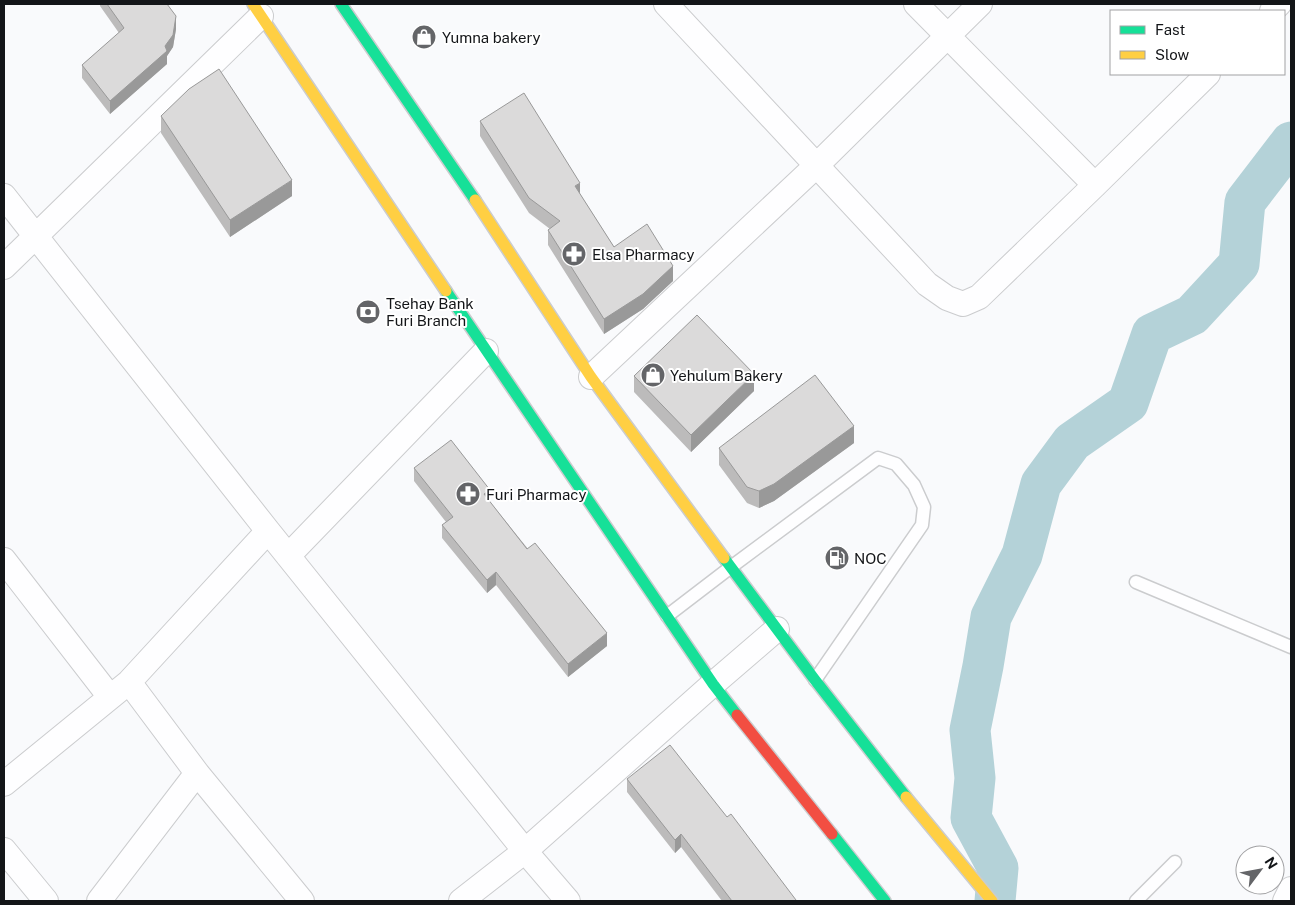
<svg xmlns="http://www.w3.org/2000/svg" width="1295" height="905" viewBox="0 0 1295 905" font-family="'Public Sans',sans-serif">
  <rect width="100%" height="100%" fill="#f9fafc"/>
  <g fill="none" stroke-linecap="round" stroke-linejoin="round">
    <path stroke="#b4d2d8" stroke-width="41" d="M995,901L998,868L971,818L975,778L970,730L983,666L991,617L1022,555L1041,484L1072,442L1128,403L1152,334L1192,315L1239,264L1245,202L1291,142"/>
    <defs>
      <path id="lane" d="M1136,582L1291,647
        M667,616L731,567L878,458L896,464L914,485L924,507L922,525L815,680
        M1136,901L1175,862"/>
      <path id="street" d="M666,4L927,284L947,298L963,304L979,297L1095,185L1208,74
        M916,4L1095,185
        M1272,11L1279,4
        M4,196L268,531L525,851L568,901
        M4,267L261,16
        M591,377L816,166L980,4
        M288,556L486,351
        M4,560L110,697
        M129,682L197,773
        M4,784L129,682L268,531
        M4,850L46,901
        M99,901L197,773L302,901
        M461,901L525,851L713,684L777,629
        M1285,901L1291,889"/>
      <path id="fast" d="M341,4L475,200
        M446,291L713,684L737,715
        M724,558L815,680L906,797
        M832,834L885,901"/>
      <path id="slow" d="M253,4L446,291
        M475,200L591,377L724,558
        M906,797L992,901"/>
      <path id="jam" d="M737,715L832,834"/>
    </defs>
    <use href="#lane" stroke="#cbccce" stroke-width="15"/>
    <use href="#street" stroke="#cbccce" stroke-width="26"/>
    <use href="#fast" stroke="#cbccce" stroke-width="14"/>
    <use href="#slow" stroke="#cbccce" stroke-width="14"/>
    <use href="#jam" stroke="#cbccce" stroke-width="14"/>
    <use href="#lane" stroke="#fefeff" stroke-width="12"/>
    <use href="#street" stroke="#fefeff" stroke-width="24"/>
    <use href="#fast" stroke="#16e098" stroke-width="11"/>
    <use href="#slow" stroke="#ffcf43" stroke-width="11"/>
    <use href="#jam" stroke="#f24e42" stroke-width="11"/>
  </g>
  <path fill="#bcbbbb" d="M100,4H167L176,29L173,47L167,56V64L110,114L82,78V65L119,33L100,6Z
    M161,116L292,196L230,237L161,133Z
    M480,121L580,194L614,247L673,281L643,309L604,334L548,245V230L550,229L529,213L480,136Z
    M634,376L754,391L691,452L634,392Z
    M854,443L774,501L759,508L747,503L719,465V448Z
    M414,468L490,502L607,646L568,677L496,585L487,593L442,538V525L446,522L414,481Z
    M627,779L727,817L796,901H722L681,847L675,853L627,792Z"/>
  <path fill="#999" d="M176,16V29L173,47L167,56V64L110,114V101L165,46Z
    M292,180V196L230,237V220Z
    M580,183V198L575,186Z
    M673,266V281L643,309L604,334V319Z
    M754,374V391L691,452V435Z
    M854,426V443L774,501L759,508V491Z
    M490,490V503L484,494Z
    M496,572V585L487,593V580Z
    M607,633V646L568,677V664Z
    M681,834V847L675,853V840Z"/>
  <path fill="#dbdada" stroke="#999" d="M107,4H167L176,16L173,35L165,46L167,51L110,101L82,65L124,28Z
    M219,69L292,180L230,220L161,116L189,89Z
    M524,93L580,183L575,186L614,247L647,224L673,266L643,294L604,319L548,230L560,221L529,198L480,121Z
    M697,315L754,374L691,435L634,376Z
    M815,375L854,426L774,484L759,491L747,487L719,448Z
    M451,440L490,490L484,494L527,549L535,543L607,633L568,664L496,572L487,580L442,525L453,517L414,468Z
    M670,745L727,817L731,814L796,900L794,901H732L681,834L675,840L627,779Z"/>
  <defs>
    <symbol id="shop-disc" viewBox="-11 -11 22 22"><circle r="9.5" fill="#646568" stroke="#fff"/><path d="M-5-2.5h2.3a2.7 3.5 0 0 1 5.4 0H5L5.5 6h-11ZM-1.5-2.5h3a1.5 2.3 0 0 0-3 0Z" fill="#fff"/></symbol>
    <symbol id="pharmacy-disc" viewBox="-11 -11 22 22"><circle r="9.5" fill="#646568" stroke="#fff"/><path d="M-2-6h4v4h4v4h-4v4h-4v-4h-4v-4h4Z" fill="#fff"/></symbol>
    <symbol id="bank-disc" viewBox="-11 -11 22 22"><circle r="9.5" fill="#646568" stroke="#fff"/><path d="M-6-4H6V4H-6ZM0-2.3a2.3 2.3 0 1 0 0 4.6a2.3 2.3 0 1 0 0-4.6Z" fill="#fff"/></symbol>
    <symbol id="fuel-disc" viewBox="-11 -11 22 22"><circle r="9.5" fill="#646568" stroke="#fff"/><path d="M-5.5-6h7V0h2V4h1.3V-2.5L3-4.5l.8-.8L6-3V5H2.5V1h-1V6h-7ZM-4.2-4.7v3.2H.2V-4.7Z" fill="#fff"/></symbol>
  </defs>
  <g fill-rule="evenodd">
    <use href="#shop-disc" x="410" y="23" width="28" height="28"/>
    <use href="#pharmacy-disc" x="560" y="240" width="28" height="28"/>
    <use href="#bank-disc" x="354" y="298" width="28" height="28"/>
    <use href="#shop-disc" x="639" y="361" width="28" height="28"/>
    <use href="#pharmacy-disc" x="454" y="480" width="28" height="28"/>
    <use href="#fuel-disc" x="823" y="544" width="28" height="28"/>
  </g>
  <g text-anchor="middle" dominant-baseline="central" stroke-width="4" stroke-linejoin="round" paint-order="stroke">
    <g font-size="15" fill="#131518" stroke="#fff" text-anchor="start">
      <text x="442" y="37">Yumna bakery</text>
      <text x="592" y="254">Elsa Pharmacy</text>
      <text x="386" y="303">Tsehay Bank<tspan x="386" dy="17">Furi Branch</tspan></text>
      <text x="670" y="375">Yehulum Bakery</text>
      <text x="486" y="494">Furi Pharmacy</text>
      <text x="854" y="558">NOC</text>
    </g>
  </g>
  <rect width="1295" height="905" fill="none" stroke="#131518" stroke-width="10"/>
  <rect x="1110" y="10" width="175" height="65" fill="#ffffff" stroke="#a1a1a3"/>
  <rect x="1120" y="26" width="25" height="8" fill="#16e098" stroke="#a1a1a3"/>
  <text x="1155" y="35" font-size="15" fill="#131518">Fast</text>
  <rect x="1120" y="51" width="25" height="8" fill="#ffcf43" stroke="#a1a1a3"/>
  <text x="1155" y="60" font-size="15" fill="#131518">Slow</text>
  <g transform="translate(1260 870) rotate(58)"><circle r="24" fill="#ffffff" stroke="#a1a1a3"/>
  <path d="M0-4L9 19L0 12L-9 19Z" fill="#646568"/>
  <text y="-8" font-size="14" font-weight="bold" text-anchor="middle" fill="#131518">N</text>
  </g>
</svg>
